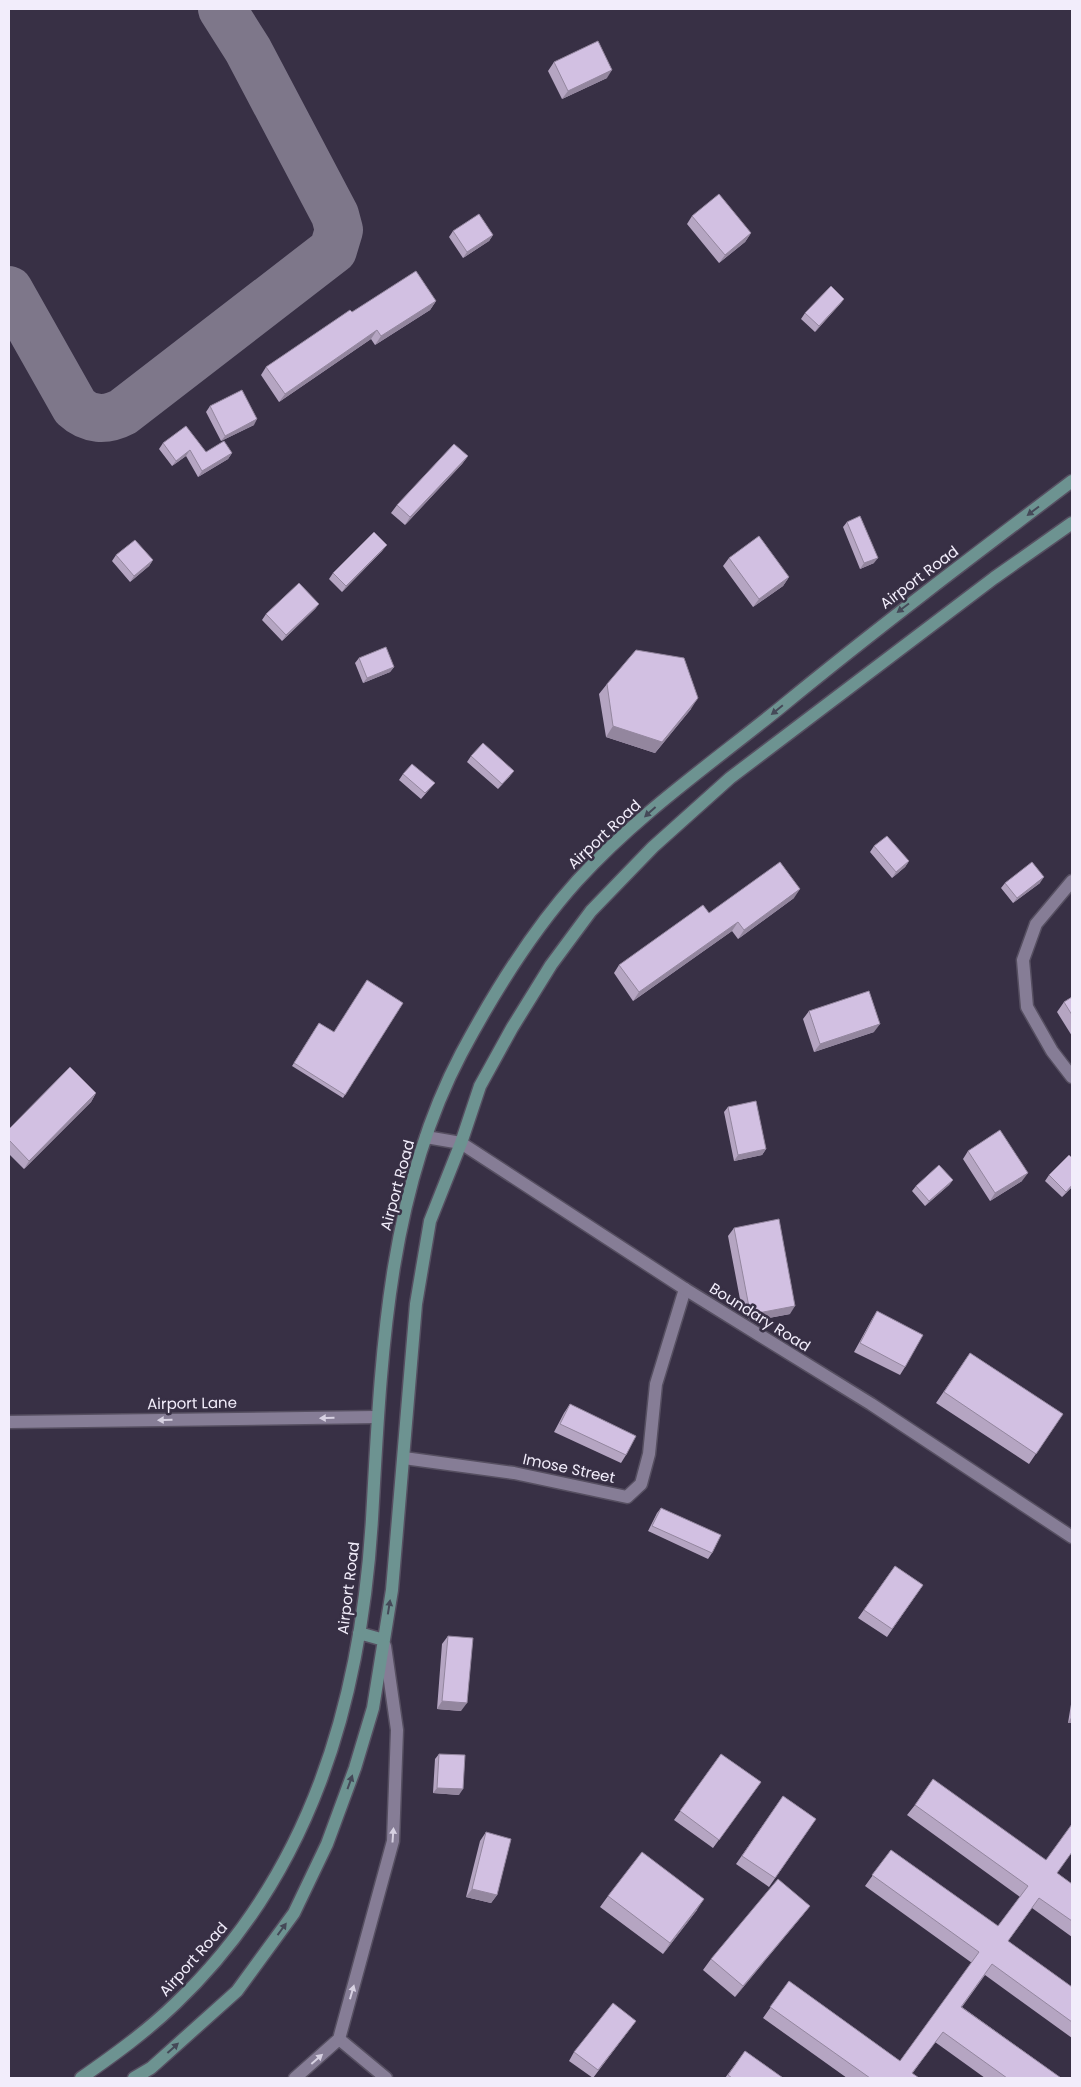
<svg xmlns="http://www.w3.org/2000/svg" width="1081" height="2087" viewBox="0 0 1081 2087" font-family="Poppins,sans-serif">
  <rect width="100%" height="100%" fill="#383045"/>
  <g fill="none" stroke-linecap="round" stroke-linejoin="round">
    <path stroke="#7e778a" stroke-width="48" d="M9,290L75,407C89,420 106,421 123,412L333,250L339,230L335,215L248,50L222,9"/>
    <defs>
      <path id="minor" d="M1072,881L1036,924L1023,960L1027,1007L1052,1051L1072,1077
        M9,1422L376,1417
        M404,1458L514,1473L627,1497L641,1484L649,1454L656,1384L685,1289
        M339,2039L386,2078
        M295,2078L339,2039L393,1841L397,1730L385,1646"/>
      <path id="tertiary" d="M426,1137L461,1143L685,1289L871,1404L1072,1537"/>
      <path id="secondary" d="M359,1633L384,1640
        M81,2078C114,2055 146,2032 175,2004C311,1875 361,1701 372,1519C381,1362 386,1197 461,1054C493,994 531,932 577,881C638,814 712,763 781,707C876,629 974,555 1072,481
        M134,2078L151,2068L237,1991L294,1913L327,1844L355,1768L373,1708L392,1590L416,1304L430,1221L461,1143L480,1086L512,1028L551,965L591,911L653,847L730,778L994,578L1072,523"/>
    </defs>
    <use href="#minor" stroke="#564f61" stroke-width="15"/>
    <use href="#tertiary" stroke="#564f61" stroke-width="15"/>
    <use href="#secondary" stroke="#564f61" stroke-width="15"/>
    <use href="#minor" stroke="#867d96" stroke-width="12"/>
    <use href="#tertiary" stroke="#867d96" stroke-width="12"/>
    <use href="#secondary" stroke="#6d9391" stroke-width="12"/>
  </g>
  <path fill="#b5a5c2" d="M554,62L607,78L562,99L548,71Z
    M692,216L751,233L745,242L719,263L687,224Z
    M453,231L493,235L489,241L463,258L449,237Z
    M844,299L840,304L815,332L801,319L805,313Z
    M436,301L430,310L375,345L371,339L279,402L261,375L266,367L352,312Z
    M210,406L254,425L221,441L206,412Z
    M163,443L206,452L232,453L228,459L198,477L186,456L172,466L159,449Z
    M468,456L462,464L405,525L391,513L397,505Z
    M847,522L874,563L860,569L843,527Z
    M383,550L342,592L329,579L333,573Z
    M116,555L153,560L149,566L130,582L112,561Z
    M729,558L789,577L783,586L753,607L723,566Z
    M319,604L315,609L282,641L262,620L266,614Z
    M359,658L394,667L390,672L363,683L355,663Z
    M607,684L691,709L655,753L606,737L599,694Z
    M471,756L510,776L498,789L467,762Z
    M403,774L435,783L421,799L399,780Z
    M874,846L909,861L905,867L892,878L870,852Z
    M1005,883H1040L1013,903L1001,888Z
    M794,898L738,939L732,931L633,1001L614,973L619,965L709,913Z
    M1072,997V1036L1057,1012L1064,1002Z
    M403,1003L343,1098L292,1066L319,1023L334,1032Z
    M809,1011L874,1032L814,1052L803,1019Z
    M96,1093L91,1102L24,1169L9,1154V1129Z
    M728,1107L766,1149L762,1155L734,1161L724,1112Z
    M968,1151L1022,1181L990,1201L963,1159Z
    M1072,1158V1187L1062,1197L1045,1181L1049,1175Z
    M953,1180L949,1185L925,1206L912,1191L916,1186Z
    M734,1228L790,1314L752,1321L743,1315L728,1236Z
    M877,1311L905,1367L900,1375L854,1352L872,1319Z
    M970,1353L1063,1414L1029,1464L936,1403Z
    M570,1404L626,1455L621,1463L554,1432L564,1413Z
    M661,1508L712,1553L708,1559L648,1531L657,1513Z
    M895,1566L923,1585L887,1637L858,1618Z
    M448,1636L461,1711L437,1709L442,1644Z
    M1072,1698V1723H1068Z
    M439,1754L459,1795L433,1793L435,1759Z
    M721,1754L761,1782L713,1848L674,1820Z
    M783,1796L816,1819L769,1887L736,1864Z
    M915,1805L1057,1873L1072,1884V1937L1032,1908L1008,1941L1072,1987V2038L985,1975L962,2007L1061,2078H985L935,2042L912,2074L919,2078H847L763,2018L789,1981L900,2061L972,1963L865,1886L891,1850L998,1926L1020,1897L907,1815Z
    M486,1832L497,1895L491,1903L466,1897L480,1841Z
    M608,1896L697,1910L663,1954L600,1907Z
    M810,1906L802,1916L735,1997L703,1970L711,1959Z
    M636,2021L593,2078L569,2061L574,2052Z
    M745,2051L783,2078H725Z"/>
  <path fill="#93869e" d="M612,70L607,78L562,99L568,91Z
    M751,233L745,242L719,263L725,255Z
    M493,235L489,241L463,258L467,252Z
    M844,299L840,304L815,332L819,326Z
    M436,301L430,310L375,345L381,336Z
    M377,330L371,339L279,402L285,394Z
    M257,419L254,425L221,441L225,436Z
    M190,450L186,456L172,466L176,461Z
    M232,453L228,459L198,477L202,471Z
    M468,456L462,464L405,525L410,517Z
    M387,545L383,550L342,592L346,586Z
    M878,558L874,563L860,569L864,563Z
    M153,560L149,566L130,582L134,576Z
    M789,577L783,586L753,607L759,599Z
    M319,604L315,609L282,641L286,635Z
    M394,667L390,672L363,683L367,678Z
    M698,698L691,709L655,753L606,737L613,726Z
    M514,771L510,776L498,789L502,784Z
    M909,861L905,867L892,878L896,872Z
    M1044,877L1040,883L1013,903L1017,898Z
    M800,889L794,898L738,939L744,930Z
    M738,922L732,931L633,1001L639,992Z
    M880,1024L874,1032L814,1052L820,1044Z
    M96,1093L91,1102L24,1169L29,1161Z
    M766,1149L762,1155L734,1161L738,1155Z
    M1028,1173L1022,1181L990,1201L995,1193Z
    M953,1180L949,1185L925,1206L929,1201Z
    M1072,1185V1187L1062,1197L1066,1192Z
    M795,1306L790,1314L752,1321L758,1313Z
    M442,1701L467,1703L461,1711L437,1709Z
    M1072,1716V1723H1068Z
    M437,1788L463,1789L459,1795L433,1793Z
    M472,1889L497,1895L491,1903L466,1897Z
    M704,1899L697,1910L663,1954L670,1943Z
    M810,1906L802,1916L735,1997L743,1986Z"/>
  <path fill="#d2c0e2" stroke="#93869e" d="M598,41L612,70L568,91L554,62Z
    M719,194L751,233L725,255L692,216Z
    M479,214L493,235L467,252L453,231Z
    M416,271L436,301L381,336L377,330L285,394L266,367L350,310L352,312Z
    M831,286L844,299L819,326L805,313Z
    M242,390L257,419L225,436L210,406Z
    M186,426L206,452L224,441L232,453L202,471L190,450L176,461L163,443Z
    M454,444L468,456L410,517L397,505Z
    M860,516L878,558L864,563L847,522Z
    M374,532L387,545L346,586L333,573Z
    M759,536L789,577L759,599L729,558Z
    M135,540L153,560L134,576L116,555Z
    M299,583L319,604L286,635L266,614Z
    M386,647L394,667L367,678L359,658Z
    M636,650L684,658L698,698L662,742L613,726L607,684Z
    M483,743L514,771L502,784L471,756Z
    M412,764L435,783L425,793L403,774Z
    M887,836L909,861L896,872L874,846Z
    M780,862L800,889L744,930L738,922L639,992L619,965L703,905L709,913Z
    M1032,862L1044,877L1017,898L1005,883Z
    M367,980L403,1003L345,1095L294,1063L319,1023L334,1032Z
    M869,991L880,1024L820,1044L809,1011Z
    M1072,997V1015L1064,1002Z
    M70,1067L96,1093L29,1161L9,1140V1129Z
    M756,1101L766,1149L738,1155L728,1107Z
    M1000,1130L1028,1173L995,1193L968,1151Z
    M1069,1155L1072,1158V1185L1066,1192L1049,1175Z
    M939,1165L953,1180L929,1201L916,1186Z
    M779,1219L795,1306L758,1313L749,1307L734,1228Z
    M877,1311L923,1335L905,1367L860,1343Z
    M970,1353L1063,1414L1036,1454L944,1392Z
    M570,1404L636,1436L626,1455L560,1424Z
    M661,1508L721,1535L712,1553L652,1526Z
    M895,1566L923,1585L892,1629L864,1610Z
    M448,1636L473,1638L467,1703L442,1701Z
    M439,1754L465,1755L463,1789L437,1788Z
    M721,1754L761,1782L719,1840L680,1811Z
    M933,1779L1046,1860L1072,1824V1852L1057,1873L1072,1884V1921L1039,1898L1008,1941L1072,1987V2022L992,1964L961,2007L1061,2078H1007L943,2032L912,2073L919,2078H870L770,2007L789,1981L900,2061L979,1952L872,1875L891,1850L998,1926L1028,1886L915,1805Z
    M783,1796L816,1819L775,1878L742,1856Z
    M486,1832L511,1839L497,1895L472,1889Z
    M642,1852L704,1899L670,1943L608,1896Z
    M778,1879L810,1906L743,1986L711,1959Z
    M613,2003L636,2021L598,2070L574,2052Z
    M745,2051L783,2078H732L728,2075Z"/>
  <defs><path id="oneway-solid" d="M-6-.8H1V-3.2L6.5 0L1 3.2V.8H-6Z" transform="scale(1.25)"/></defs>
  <g fill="#454958">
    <use href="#oneway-solid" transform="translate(1033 511) rotate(143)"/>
    <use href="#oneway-solid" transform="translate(903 608) rotate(143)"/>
    <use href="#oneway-solid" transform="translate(777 710) rotate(141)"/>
    <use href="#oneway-solid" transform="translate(650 812) rotate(138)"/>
    <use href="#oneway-solid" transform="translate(389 1607) rotate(-81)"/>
    <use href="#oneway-solid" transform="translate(350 1782) rotate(-70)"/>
    <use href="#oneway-solid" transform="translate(282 1929) rotate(-54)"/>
    <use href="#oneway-solid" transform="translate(173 2048) rotate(-42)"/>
  </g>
  <g fill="#d7d1e2">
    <use href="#oneway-solid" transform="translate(327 1418) rotate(179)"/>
    <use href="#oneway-solid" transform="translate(165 1420) rotate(179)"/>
    <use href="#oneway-solid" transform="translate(393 1835) rotate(-86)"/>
    <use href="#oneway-solid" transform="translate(352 1992) rotate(-74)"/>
    <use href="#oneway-solid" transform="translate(317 2059) rotate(-41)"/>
  </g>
  <g text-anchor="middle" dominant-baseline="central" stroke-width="5" stroke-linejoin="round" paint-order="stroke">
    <g font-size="15" fill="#f2edfb" stroke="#383045">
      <text transform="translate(919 577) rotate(-37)">Airport Road</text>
      <text transform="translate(604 834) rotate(-43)">Airport Road</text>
      <text transform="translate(397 1185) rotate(-75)">Airport Road</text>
      <text transform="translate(760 1317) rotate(32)">Boundary Road</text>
      <text transform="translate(192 1403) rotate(-1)">Airport Lane</text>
      <text transform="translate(569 1468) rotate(12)">Imose Street</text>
      <text transform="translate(348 1588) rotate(-83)">Airport Road</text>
      <text transform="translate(193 1959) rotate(-48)">Airport Road</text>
    </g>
  </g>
  <rect width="1081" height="2087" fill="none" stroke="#f2edfb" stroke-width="20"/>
</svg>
